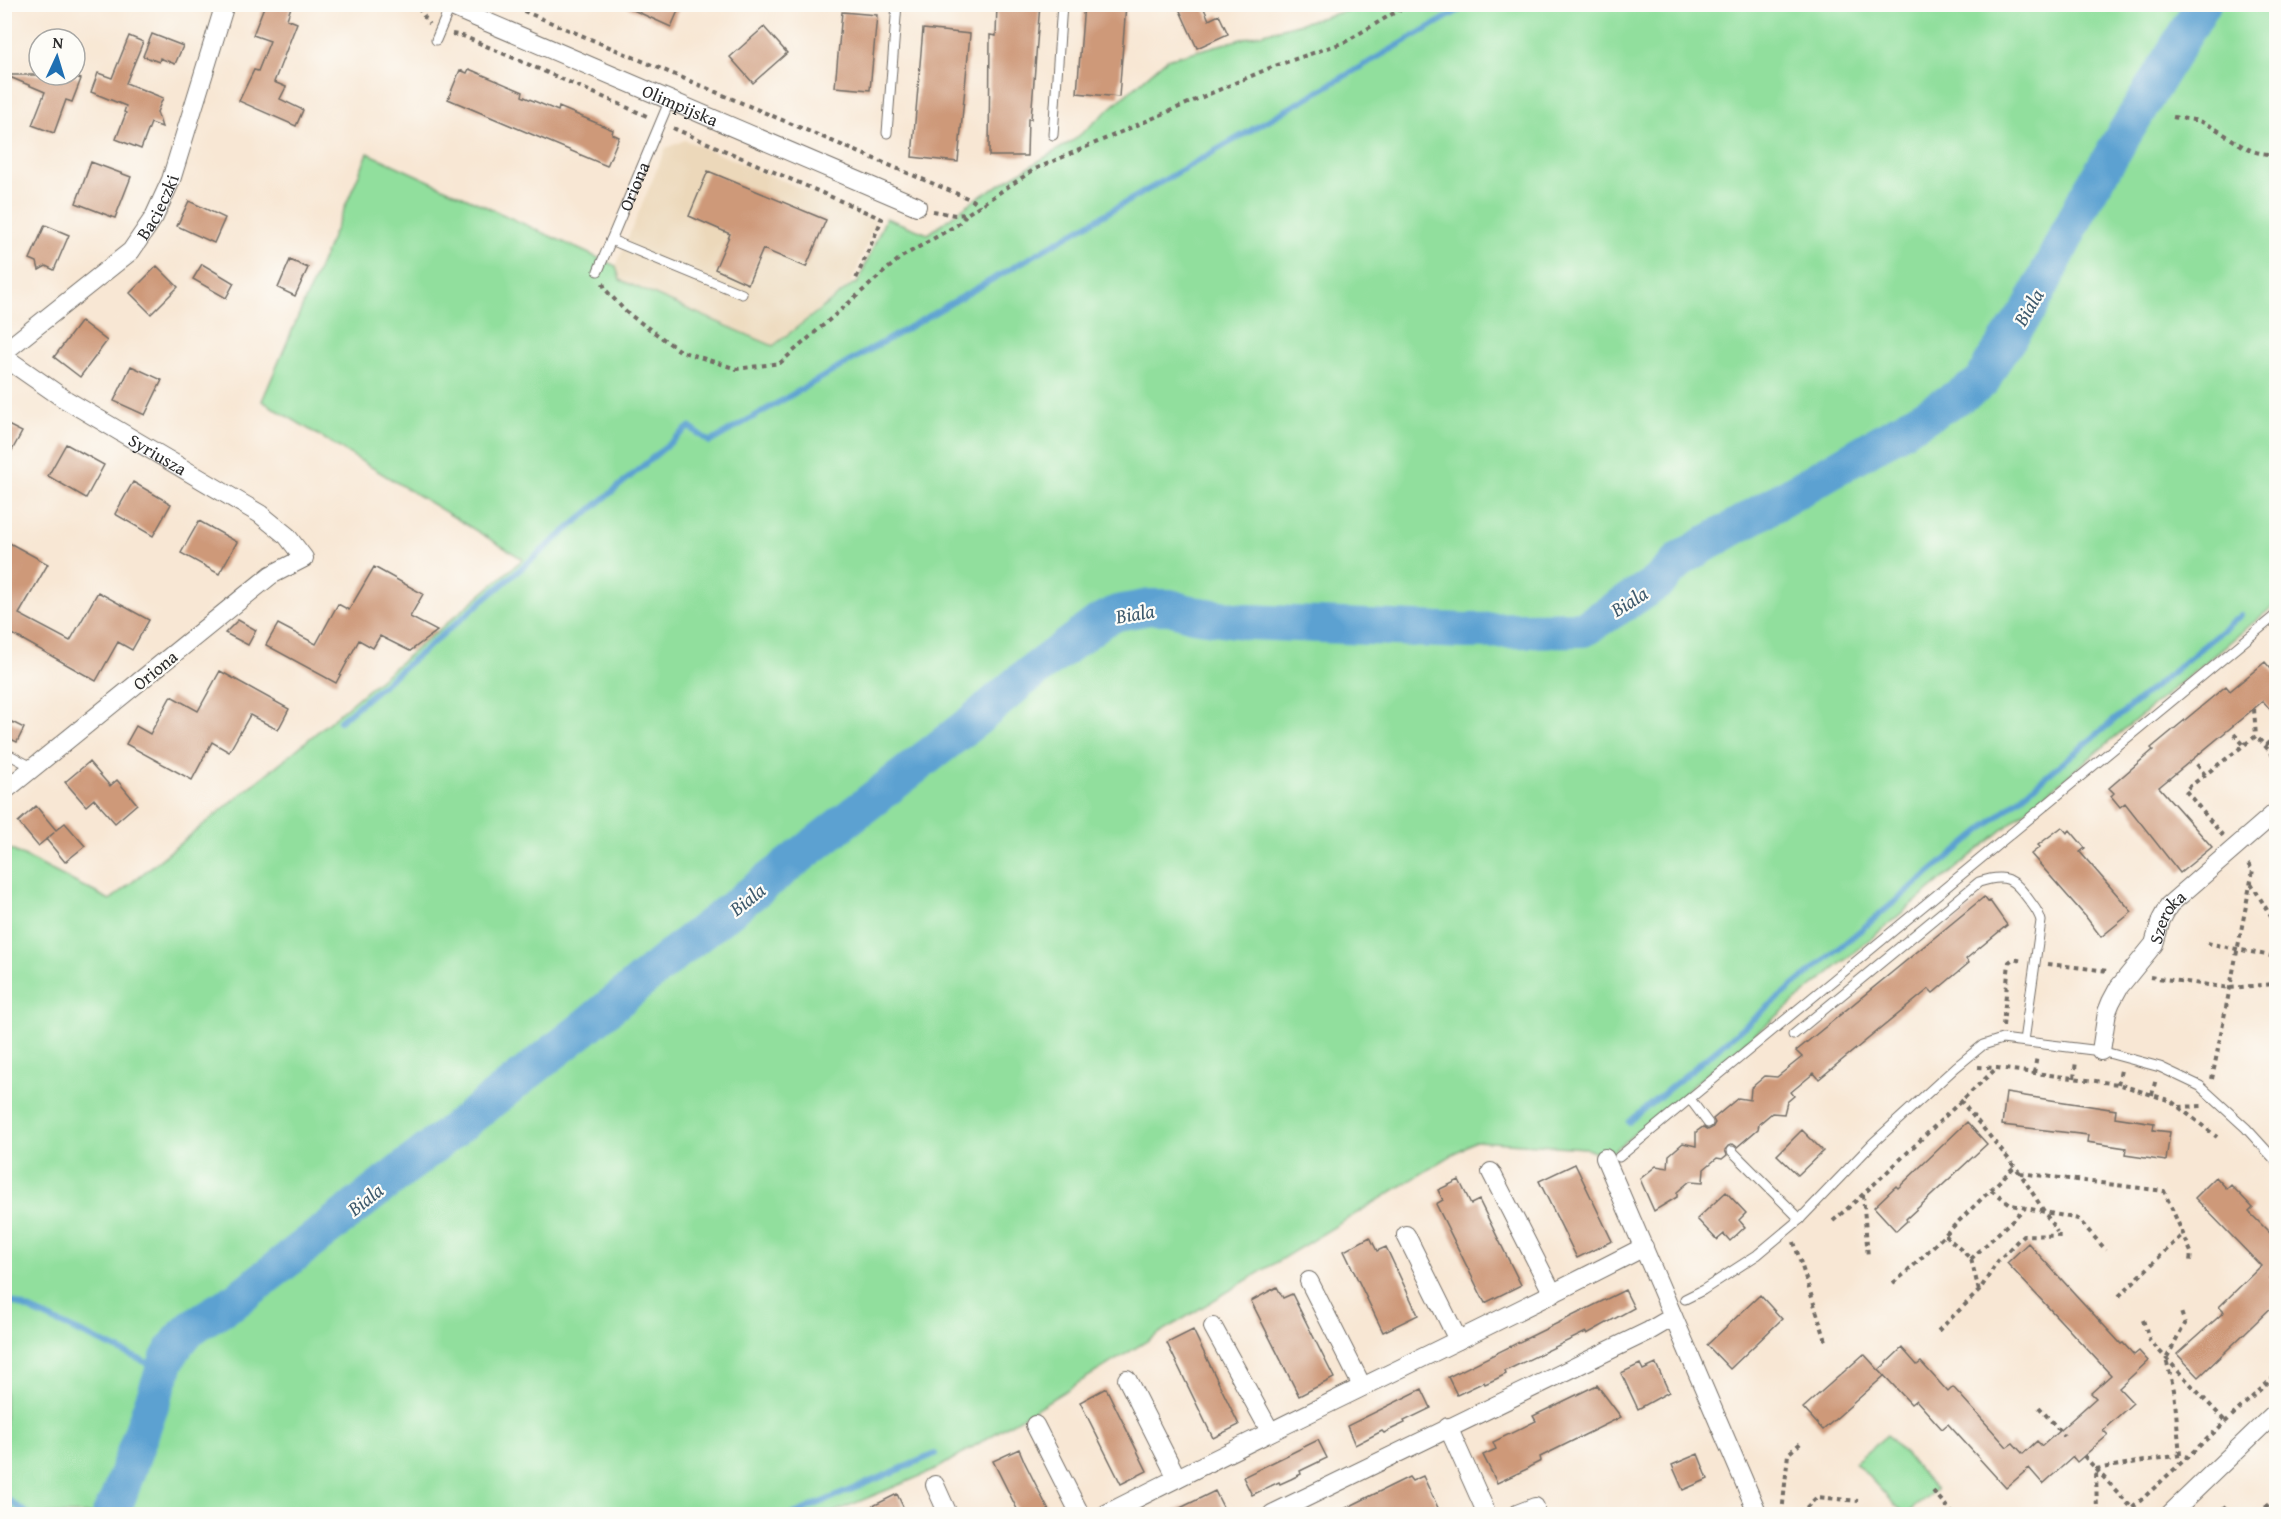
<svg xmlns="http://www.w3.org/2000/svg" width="2281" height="1519" viewBox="0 0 2281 1519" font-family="'Gentium Book Plus',serif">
  <rect width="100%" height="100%" fill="#fdfcf7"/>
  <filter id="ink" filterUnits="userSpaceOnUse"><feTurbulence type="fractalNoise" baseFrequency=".0167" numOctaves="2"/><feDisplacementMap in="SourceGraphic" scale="12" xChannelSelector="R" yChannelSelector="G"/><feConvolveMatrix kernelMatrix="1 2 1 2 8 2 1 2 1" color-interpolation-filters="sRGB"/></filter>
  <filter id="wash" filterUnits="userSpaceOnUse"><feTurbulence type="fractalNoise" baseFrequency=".008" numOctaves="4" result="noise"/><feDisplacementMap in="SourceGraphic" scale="24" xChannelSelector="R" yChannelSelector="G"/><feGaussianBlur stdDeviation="1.35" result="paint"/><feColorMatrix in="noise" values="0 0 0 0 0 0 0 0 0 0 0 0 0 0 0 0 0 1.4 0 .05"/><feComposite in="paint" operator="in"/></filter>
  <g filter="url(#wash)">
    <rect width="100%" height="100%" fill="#f8e7d4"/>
    <path fill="#ecd8ba" d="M685,140L877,220L851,283L773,346L619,280L616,266L666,148Z"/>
    <path fill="#91df9d" stroke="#5e8564" stroke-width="1.5" d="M1368,5H2276V604L1605,1158L1586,1148L1475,1141L935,1470L829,1514H5L4,846L110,900L291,754L523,559L262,401L368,153L616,266L620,280L773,346L853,284H857L886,218L928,234L977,198L1074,140L1167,59Z
      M1887,1435L1936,1489L1906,1514L1894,1504L1855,1462Z"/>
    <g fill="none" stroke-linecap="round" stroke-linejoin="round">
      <path stroke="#5ba1d1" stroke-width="6" d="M340,721L689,427L710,442L1470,4
        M1629,1122L2241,615
        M4,1298L163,1370
        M4,1497L28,1514
        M794,1514L935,1454"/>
      <path stroke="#5ba1d1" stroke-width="36" d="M110,1514L118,1498L167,1360C184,1327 204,1319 235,1301L583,1029L685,945L975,720L1023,679L1099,622L1117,613L1150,607H1170L1193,614L1249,622L1465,631L1584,629L1658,582L1682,558L1975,387L1983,380L1993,361L2030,308L2086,197L2203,4"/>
    </g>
    <g id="blocks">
      <path fill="#ce9979" d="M265,4H292L287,19L297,23L274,82L286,87L280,99L303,110L296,126L239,101L254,70L258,71L270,41L253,35Z
        M620,4H681L671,27Z
        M997,4H1040L1031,119H1028L1027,156H989L990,35L996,36Z
        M1084,4H1126L1119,97L1077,93Z
        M1177,4H1202L1209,20L1219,15L1228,34L1197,48Z
        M842,12L877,15L870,90L835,87Z
        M764,27L787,53L753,83L730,57Z
        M923,29L970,34L958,162L912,157Z
        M152,34L183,46L175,64L160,58L159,62L143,56Z
        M129,36L143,42L126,83L163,98L157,112L162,127L151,123L141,149L116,139L126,113L124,112L126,106L91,92L98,73L112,78Z
        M469,69L523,92L522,96L558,111L559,107L613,130L612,134L619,137L607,166L448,99L460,70L467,73Z
        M5,75H71L81,79L72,102L66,100L54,133L32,125L45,92Z
        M91,162L131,177L115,218L76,203Z
        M708,171L826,220L806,267L763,249L748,284L715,269L730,234L689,216Z
        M189,201L225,218L214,243L177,226Z
        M45,225L69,235L54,270L46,266L39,270L37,262L30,259Z
        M290,260L308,268L295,296L278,288Z
        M202,264L234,283L226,298L193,279Z
        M157,266L178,287L151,314L130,293Z
        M81,321L107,341L80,377L54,357Z
        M131,366L162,380L145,415L114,401Z
        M4,423L22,432L4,465Z
        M66,444L104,465L86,498L48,476Z
        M133,482L171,504L153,536L115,514Z
        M199,521L237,542L219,574L181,553Z
        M4,540L48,564L19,614L70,641L98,592L149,620L132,650L118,642L96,681L9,632L4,641Z
        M374,567L423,594L410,617L437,631L410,651L380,636L373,648L359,640L336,683L266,645L278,624L316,644L338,604L349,610Z
        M238,620L256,630L248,645L225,633Z
        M2265,662L2277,676V718L2263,701L2159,787L2212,847L2180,873L2125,803L2120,807L2111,796L2114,793L2109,788L2153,750L2151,748L2226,686L2230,691Z
        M220,671L289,709L278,730L250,715L229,752L212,742L192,780L126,744L136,726L150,734L171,696L198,711Z
        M4,718L24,728L17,742L4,736Z
        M89,762L110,786L117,780L137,804L115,823L94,799L86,806L65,782Z
        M36,806L56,830L65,823L85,846L65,862L46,839L55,832L38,846L18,822Z
        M2062,827L2067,833L2070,830L2085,848L2080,852L2132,912L2101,937L2086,917L2031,854L2040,847L2038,845Z
        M1984,897L1988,902L1990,901L2007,925L1966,959L1969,963L1933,993L1929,989L1819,1079L1814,1073L1791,1092L1794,1096L1787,1102L1784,1114L1772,1113L1759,1124L1758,1129L1737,1147L1733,1144L1728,1146L1725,1150L1727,1155L1722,1159L1717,1158L1704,1169L1703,1182L1690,1181L1677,1192V1197L1654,1211L1640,1179L1656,1166L1668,1168L1669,1155L1683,1143L1696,1146V1132L1703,1127L1708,1130L1712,1128L1715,1123L1713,1119L1738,1098L1750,1100L1751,1088L1765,1076L1777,1077L1802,1057L1796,1051Z
        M2006,1093L2116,1110L2115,1117L2154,1123L2153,1130L2170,1132L2166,1161L2125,1155L2126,1148L2087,1142L2088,1135L2002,1125Z
        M1967,1122L1987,1144L1906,1219L1907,1221L1896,1231L1874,1207L1896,1186L1898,1188Z
        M1802,1130L1823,1151L1798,1175L1777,1155Z
        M1575,1164L1612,1241L1577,1258L1539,1181Z
        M2216,1177L2227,1189L2231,1185L2253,1208L2249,1212L2277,1240V1282L2272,1277L2270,1279L2277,1287V1302L2199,1377L2177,1354L2224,1312L2219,1307L2261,1266L2195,1198Z
        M1459,1180L1471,1204L1479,1200L1521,1285L1485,1303L1436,1204L1443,1200L1438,1190Z
        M1726,1192L1746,1213L1739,1220L1745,1227L1730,1241L1724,1234L1717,1240L1697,1219Z
        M1370,1237L1377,1251L1386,1247L1418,1315L1383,1332L1344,1251Z
        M2028,1243L2121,1344L2123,1343L2134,1355L2139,1351L2148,1361L2119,1388L2133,1403L2103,1430L2108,1435L2077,1462L2073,1457L2043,1484L2029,1468L2006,1488L1948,1424L1942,1429L1916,1400L1911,1404L1879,1370L1902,1348L1917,1365L1921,1362L1948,1392L1953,1387L2007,1447L2013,1443L2023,1454L2037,1441L2042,1446L2096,1398L2091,1393L2111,1375L2007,1263Z
        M1277,1287L1283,1298L1292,1294L1334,1378L1299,1396L1251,1301Z
        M1625,1290L1634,1308L1587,1334L1586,1332L1505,1371L1506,1374L1496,1379L1485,1384L1484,1382L1457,1395L1448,1377Z
        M1760,1295L1782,1319L1730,1369L1707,1345Z
        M1193,1330L1239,1425L1213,1438L1167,1343Z
        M1864,1354L1884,1376L1823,1430L1803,1408Z
        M1640,1364L1643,1370L1656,1364L1669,1392L1638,1409L1621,1373Z
        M1597,1385L1621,1417L1540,1457L1541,1461L1529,1467V1468L1497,1483L1483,1455L1496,1449L1493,1442L1536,1421L1533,1416Z
        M1106,1388L1147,1471L1121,1484L1080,1402Z
        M1422,1389L1431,1408L1404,1421L1405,1423L1394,1428L1384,1433L1382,1431L1355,1445L1347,1426Z
        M1318,1440L1327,1458L1300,1471L1301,1474L1291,1479L1280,1484L1279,1482L1252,1495L1243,1477Z
        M1019,1449L1025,1463L1051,1515H1020L993,1461Z
        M1698,1454L1708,1479L1683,1490L1672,1465Z
        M1423,1476L1439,1510L1429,1515H1332L1409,1477L1412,1481Z
        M1215,1491L1224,1509L1212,1515H1166Z
        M897,1494L907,1515H855Z"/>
    </g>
  </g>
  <g filter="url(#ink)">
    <use href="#blocks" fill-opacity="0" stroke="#736d66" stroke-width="1.5"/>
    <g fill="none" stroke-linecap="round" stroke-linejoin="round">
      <defs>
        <g id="lane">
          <path d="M436,40L450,7"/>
          <path d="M887,133L897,4"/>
          <path d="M1053,135L1062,4"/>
          <path d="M611,240L742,294"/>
          <path id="s1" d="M598,271L669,102"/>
          <path d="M4,752L34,768"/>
          <path d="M1793,1035L1979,882C2006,873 2013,878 2029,900C2034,907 2039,912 2041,921L2024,1041"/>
          <path d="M1690,1099L1708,1123"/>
          <path d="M1732,1151L1800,1219"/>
          <path d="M1619,1157L2276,615"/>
          <path d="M1685,1299L1703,1290L1757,1255L1800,1219L1873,1143L1956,1067L1983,1045L2002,1039L2101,1051L2160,1067L2200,1086L2246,1128L2276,1161"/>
        </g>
        <g id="street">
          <path id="s2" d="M445,4L917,206"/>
          <path id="s3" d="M4,352L131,251L154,217L171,180L225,4"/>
          <path id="s4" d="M4,357L63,398L260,514L287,536L304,558L271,575L8,788"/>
          <path id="s5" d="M2101,1051L2107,1012L2111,1002L2119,987L2154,944L2161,920L2169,905L2276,812"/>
          <path d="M1605,1158L1758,1514"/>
          <path d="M1491,1172L1553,1294"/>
          <path d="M1406,1235L1458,1340"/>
          <path d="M1309,1281L1362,1386"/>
          <path d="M1213,1327L1270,1431"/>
          <path d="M1127,1379L1177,1478"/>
          <path d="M1035,1425L1080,1514"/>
          <path d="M1448,1427L1487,1514"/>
          <path d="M935,1485L948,1514"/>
          <path d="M1106,1514C1284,1423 1466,1339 1644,1247"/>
          <path d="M1272,1514L1649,1331L1673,1317"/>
          <path d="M1517,1514L1535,1507"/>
          <path d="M2170,1514L2276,1412"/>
        </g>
      </defs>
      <use href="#lane" stroke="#736d66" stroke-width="11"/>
      <use href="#street" stroke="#736d66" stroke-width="20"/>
      <path stroke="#736d66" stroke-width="4" stroke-dasharray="4.5 4.5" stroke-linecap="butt" d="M410,4L419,9L429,24
        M507,4L972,200L980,206
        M452,34L463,36L649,117
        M2173,117C2183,119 2197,119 2206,124C2228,133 2250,159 2276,153
        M673,128L882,219L856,279
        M933,211L955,215L967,214L1035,169L1272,67L1345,42L1409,4
        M603,283L605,289L626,312L680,351L737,369L780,363L900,258L957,225L967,214
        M2254,709L2256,736
        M2234,734L2244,745
        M2266,745L2276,735
        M2197,764L2205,775
        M2223,836L2185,790L2256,736L2276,758
        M2251,883L2276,925
        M2207,943L2276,957
        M2048,964L2109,971
        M2150,977L2230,988L2273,984
        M2003,1026L2009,962L2013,959L2023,961
        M1978,1067L1997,1068L2118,1084L2171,1101L2217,1137
        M2034,1073L2037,1056
        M2074,1078L2076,1061
        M2212,1079L2253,870L2246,862
        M2118,1084L2121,1070
        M2152,1095L2156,1078
        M1960,1100L2020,1173L2057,1232
        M2274,1102H2276
        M2179,1107L2202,1106
        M2020,1173L2164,1191L2191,1252L2190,1262
        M1991,1190L2012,1205L2078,1219L2106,1250
        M1863,1195L1868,1257
        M1833,1221C1890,1172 1941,1118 1997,1068
        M1945,1235L1971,1259L1979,1291
        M1794,1242L1827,1344
        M1971,1259L2025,1208
        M1893,1283L1907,1272L2014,1167
        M2119,1296L2183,1234
        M2143,1320L2150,1341L2226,1422
        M1938,1331L1979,1291L1998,1261L2023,1235L2061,1236
        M2039,1407L2064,1436
        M2180,1455L2174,1390L2166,1359L2185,1324L2180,1309
        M2084,1456L2132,1508
        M1933,1491L1953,1514
        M2223,1506L2232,1514
        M1782,1514L1788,1454L1803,1441
        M1800,1514L1817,1497L1858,1501
        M1911,1514L1912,1509
        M2097,1514L2096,1469L2180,1455L2188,1457
        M2126,1514L2276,1375
        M2259,1514L2276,1497"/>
      <use href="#lane" stroke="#fff" stroke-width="9"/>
      <use href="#street" stroke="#fff" stroke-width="18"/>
    </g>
  </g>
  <g text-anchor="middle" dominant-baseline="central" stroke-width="4.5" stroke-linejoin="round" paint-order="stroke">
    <g font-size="18" fill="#2b2b2b" stroke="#fdfcf7">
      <text stroke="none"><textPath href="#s2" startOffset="256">Olimpijska</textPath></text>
      <text stroke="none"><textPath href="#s1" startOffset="92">Oriona</textPath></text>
      <text stroke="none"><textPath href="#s3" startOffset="214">Bacieczki</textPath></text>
      <text stroke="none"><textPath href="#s4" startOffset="182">Syriusza</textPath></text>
      <text transform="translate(155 670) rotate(-39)">Oriona</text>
      <text stroke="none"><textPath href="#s5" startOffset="153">Szeroka</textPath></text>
    </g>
    <g font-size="20" font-style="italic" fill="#3e5a6d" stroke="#fdfcf7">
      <text transform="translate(2028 307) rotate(-59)">Biala</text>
      <text transform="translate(1629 601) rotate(-32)">Biala</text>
      <text transform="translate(1135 613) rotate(-9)">Biala</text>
      <text transform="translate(747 899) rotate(-38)">Biala</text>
      <text transform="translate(365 1199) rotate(-38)">Biala</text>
    </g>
  </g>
  <rect width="2281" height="1519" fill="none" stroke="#fdfcf7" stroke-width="24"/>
  <g transform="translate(57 57) rotate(4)"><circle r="28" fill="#fdfcf7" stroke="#a9a8a5" stroke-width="1.5"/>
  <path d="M0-4.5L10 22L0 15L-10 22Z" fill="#1f6fb2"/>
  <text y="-9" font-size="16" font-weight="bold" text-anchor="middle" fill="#2b2b2b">N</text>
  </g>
</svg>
